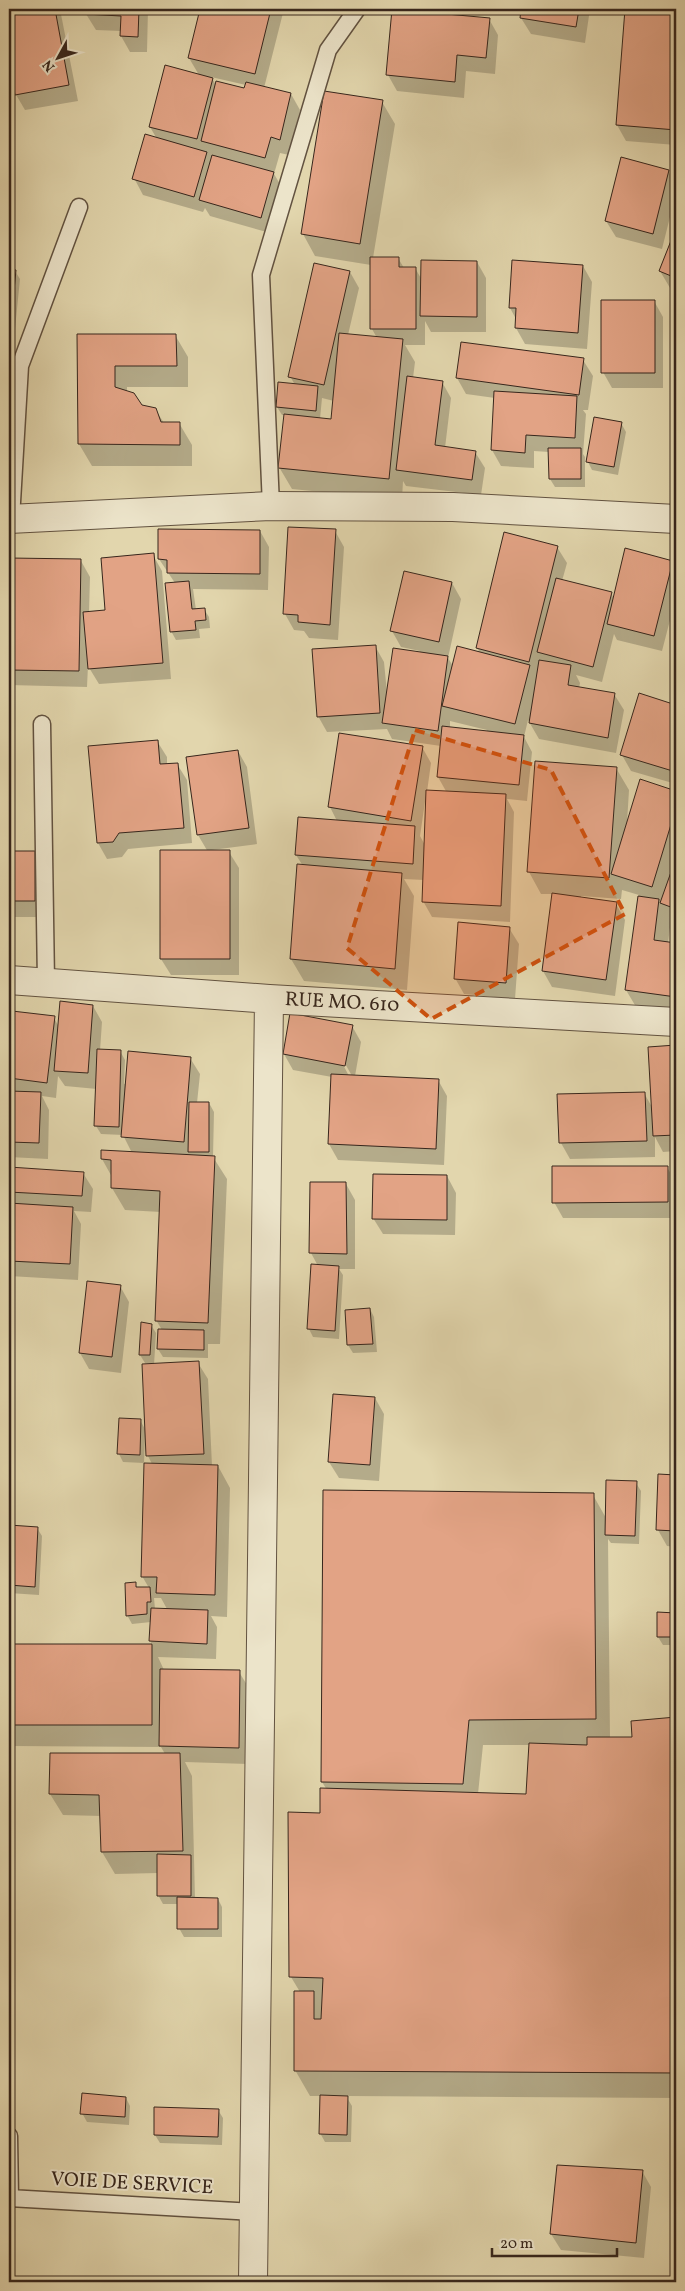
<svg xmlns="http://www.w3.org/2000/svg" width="685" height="2291" viewBox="0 0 685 2291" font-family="Vollkorn,serif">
  <rect width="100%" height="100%" fill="#e2d6ad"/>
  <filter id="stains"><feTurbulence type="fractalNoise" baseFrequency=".004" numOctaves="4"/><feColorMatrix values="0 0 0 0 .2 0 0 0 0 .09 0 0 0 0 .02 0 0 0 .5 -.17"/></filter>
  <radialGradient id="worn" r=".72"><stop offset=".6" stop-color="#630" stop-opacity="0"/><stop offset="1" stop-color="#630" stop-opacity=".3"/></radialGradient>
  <path fill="#0003" fill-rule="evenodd" d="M9,9H60L78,101L25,110L15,93L9,94Z
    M65,9H148L147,52H130L121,36V31L96,30L86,14L87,10Z
    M201,9H284L264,88L291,94L300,110L289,155L280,153L274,174L283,189L270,233L210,216L205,208L203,212L143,195L134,178L157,139L150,127L199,75L189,58ZM211,77L246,85L245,89L216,85Z
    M523,9H590L585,43L531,34L521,18Z
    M626,9H676V145L626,141L617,125Z
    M489,19L498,35L495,74L466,71L464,98L397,91L388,75Z
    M382,102L395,124L373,258H398L404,268H415L422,280L477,262L486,278V332H431L425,321V345H405L415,362L413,378L442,382L451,398L445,448L475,452L485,468L481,495L406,486L403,481L402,500L292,489L279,467L285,415H282L277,407L295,385L290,376L350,272L359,288L348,335L377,338L372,329L371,265L315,256L303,234ZM322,398L334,401L332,420L320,419Z
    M668,171L676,185V193L662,249L616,237L606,221Z
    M676,231V294L673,293L660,271Z
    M583,266L592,282L587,349L525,344L516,328V319L510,308Z
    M9,270L15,271L20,279L14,339H9Z
    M654,301L663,317V388H612L603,372Z
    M78,335H175L188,357V387H127V392L141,406L155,409L164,423H179L192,445V466H92L79,444Z
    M676,336V349L674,344Z
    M462,344L583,360L593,376L588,410H583L586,414L583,454L585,457V487H555L550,479L549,452L534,451V468L501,466L492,450L495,398L466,394L457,378Z
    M621,423L626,432L618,475L592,470L588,462Z
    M260,531L269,547L268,590L193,589L196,610L204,609L209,617L210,628L199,629L200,638L176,640L171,631L175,583L159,559Z
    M335,531L344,547L338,640L309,638L304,631L294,630L285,614Z
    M557,547L567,563L562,581L611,593L614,599L672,562L676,569V597L662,651L617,640L614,634L602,682L576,675L580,683L579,688L614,694L624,710L616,753L539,739L528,720L524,737L532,752L527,801L507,799L514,812L510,922L432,917L423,901L424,880L404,879L414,896L407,990L304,981L291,959L298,866H303L296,855L337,821L330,807L422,747L431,763L427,792L447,793L438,777L441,746L392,739L387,729L327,732L318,716L375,646L384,662L387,693L420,651L401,647L392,631L452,583L461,599L448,658L453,666L480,653L477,648ZM450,721L487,730L486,732L450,728ZM425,802H427L425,845L420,836Z
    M153,555L162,571L171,679L99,684L88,666L87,687L9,685V559L81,561L90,577L89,613L106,611Z
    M640,695L676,706V784L631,771L622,755Z
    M157,741L167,757V765L177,764L187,780L192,843L128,849L122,857L107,859L98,843Z
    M238,751L247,767L257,844L212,850L229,852L239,868V975H171L161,959L208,852L198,835Z
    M616,768L629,790L627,823L641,781L676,792V853L673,864L675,865L676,861V926L671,920L668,943L676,944V1017L639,1012L626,990L639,895L622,890L621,899L581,896V898L616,904L625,920L615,996L552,987L543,971L553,894H541L529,872Z
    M9,852L34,853L44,869V917H9Z
    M509,928L519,944L515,999L464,994L455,978Z
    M93,1006L102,1022L100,1051H120L125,1060L124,1084L190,1058L200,1074L197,1103H209L214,1112L213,1157L227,1179L220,1344H208V1358L163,1357L158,1349L162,1330L156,1320L161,1212L125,1210L112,1188V1177L102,1159L132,1153L123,1135L101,1134L96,1126L97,1089L65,1086L58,1076L56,1098L42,1096L49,1110L48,1159L9,1157V1092L15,1093L9,1082V1053L13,1012L54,1018L59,1027Z
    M352,1026L361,1042L355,1076L438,1080L447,1096L444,1165L338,1160L329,1144L332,1077L293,1070L284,1054ZM343,1060L352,1076H349L341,1061Z
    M676,1047V1151L663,1152L655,1137V1157L570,1159L561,1143L644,1093L652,1107L650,1048Z
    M667,1167L676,1183V1218H563L554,1202Z
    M9,1168L83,1173L93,1189L91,1212L74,1211L81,1224L78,1280L9,1276Z
    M447,1176L456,1193L455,1235L383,1234L373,1218Z
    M311,1183L346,1184L355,1200V1269H339L343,1275L339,1339L313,1337L309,1329L318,1266L311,1253Z
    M120,1286L129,1302L121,1373L89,1369L80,1353Z
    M370,1309L374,1317L377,1352L353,1353L348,1345L346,1311Z
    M151,1325L156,1333L154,1365L198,1363L208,1379L212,1466H218L230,1488L227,1617L211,1616L217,1627L216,1659L158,1657L164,1670L239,1672L249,1688L248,1764L185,1762L192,1776L195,1899H218L222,1907V1937H184L179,1928V1904H163L158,1895V1873L115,1874L102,1852L101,1816L63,1815L50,1794L165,1754L161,1747L9,1746V1645H153L150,1641L151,1622L132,1624L127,1615L135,1584L138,1588H149L142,1576L152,1464L148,1456L147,1437H145L144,1463L123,1462L119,1454L140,1420L146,1431L153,1363H145L140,1355ZM154,1598H161L167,1609H155Z
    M334,1395L375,1398L384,1414L379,1481L339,1478L329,1462Z
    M659,1476H676V1547L667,1546L658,1530Z
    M636,1483L641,1491L639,1544L611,1543L608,1539L610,1738H633L632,1722L676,1718V2098L346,2096L352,2106L351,2142H325L320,2133L321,2096H310L295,2070L300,1992L291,1977L327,1790L322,1782L593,1495L606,1518ZM483,1745H530L527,1796L478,1794Z
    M9,1526L37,1528L42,1536L39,1595L9,1593Z
    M658,1614H676V1645H663L658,1637Z
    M126,2098L130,2106L129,2125L87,2122L82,2113Z
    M155,2108L218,2110L223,2118L222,2145L160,2143L155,2135Z
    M642,2171L651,2187L644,2258L561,2250L551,2234Z"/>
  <path fill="#e2a385" stroke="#37261c" d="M9,9H55L69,85L15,95L9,63Z
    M85,9H139L138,37L120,36L121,16L85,14Z
    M200,9H271L255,74L188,58Z
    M392,9L490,18L486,58L457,55L455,82L386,75Z
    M521,9H579L576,27L520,18Z
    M625,9H676V130L616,125Z
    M165,65L213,78L197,139L149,127Z
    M216,81L244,88L246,82L291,93L280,140L271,137L265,158L201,141Z
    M324,91L383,100L360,244L301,234Z
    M145,134L207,152L194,197L132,179Z
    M212,155L274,172L261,218L199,200Z
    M621,157L669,170L653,234L605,221Z
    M676,228V278L659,271Z
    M370,257H399V267H416V329H370Z
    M421,260L477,261V317L420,316Z
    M512,260L583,265L578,333L515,328L516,308H509Z
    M314,263L350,271L324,385L288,377Z
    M9,269L16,270L10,331H9Z
    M601,300H655V373H601Z
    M339,333L403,339L389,479L278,468L284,414L331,419Z
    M77,334H176L177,366H115V387L134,393L142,405L156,408L161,422H180V445L78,444Z
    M461,342L584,358L579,395L456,378Z
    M407,376L443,381L435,445L476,451L472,480L396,470Z
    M278,382L318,386L316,411L276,407Z
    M494,391L577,396L575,438L526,435L525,453L491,450Z
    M594,417L622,422L614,467L586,462Z
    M548,448H581V479H549Z
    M288,527L336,529L330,625L298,622V615L283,614Z
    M158,529L260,530V574L167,573V560L158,559Z
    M504,532L558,546L529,662L476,648Z
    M625,548L673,561L654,636L607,624Z
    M154,553L163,663L88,669L83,612L105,610L101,558Z
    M9,558L81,559L79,671L9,670Z
    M404,571L452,582L439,642L390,631Z
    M556,578L612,592L593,667L537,652Z
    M189,581L192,609L205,608L206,620L195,621L196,630L170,632L165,583Z
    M376,645L380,713L317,717L312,649Z
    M457,646L530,665L515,724L442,706Z
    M393,648L448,656L438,731L382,723Z
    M539,660L571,665L568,685L615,693L608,738L529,723Z
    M639,693L676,705V772L620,755Z
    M442,726L524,735L519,785L437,777Z
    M339,733L423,746L411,821L328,807Z
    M158,740L160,764L178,763L184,828L119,833L113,842L97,843L88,746Z
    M238,750L249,828L197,835L186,757Z
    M535,761L617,767L609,878L527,872Z
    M640,779L676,791V808L652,887L611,874Z
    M426,790L506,794L501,906L422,902Z
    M298,817L415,826L413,864L295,855Z
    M160,850H230V959H160Z
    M9,851H35V901H9Z
    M676,858V909L660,903Z
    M297,864L402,873L395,969L290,959Z
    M552,893L617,902L606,980L542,971Z
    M638,896L659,899L654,940L676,943V997L625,990Z
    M458,922L510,927L506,983L454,979Z
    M60,1001L93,1005L88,1073L54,1071Z
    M12,1011L55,1016L47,1083L9,1078V1041Z
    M290,1013L353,1025L345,1066L283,1054Z
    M676,1045V1135L653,1136L648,1047Z
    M97,1049L121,1050L119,1127L94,1126Z
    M128,1051L191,1057L184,1142L121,1137Z
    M331,1074L439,1079L436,1149L328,1144Z
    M9,1091L41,1092L39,1143L9,1142Z
    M645,1092L647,1141L559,1143L557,1094Z
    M189,1102H209V1152H188Z
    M101,1150L215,1156L208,1323L155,1321L160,1191L111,1188V1160L101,1159Z
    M552,1166H668V1202L552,1203Z
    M9,1167L84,1172L82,1196L9,1192Z
    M373,1174L447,1175V1220L372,1219Z
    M310,1182H346L347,1254L309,1253Z
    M9,1203L73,1207L70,1264L9,1261Z
    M311,1264L339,1266L335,1331L307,1329Z
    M87,1281L121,1285L112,1357L79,1353Z
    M370,1308L373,1344L347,1345L345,1310Z
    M141,1322L152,1324L150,1355H139Z
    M158,1329L204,1330V1350L157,1349Z
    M199,1361L204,1454L146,1456L142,1364Z
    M333,1394L375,1397L370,1465L328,1462Z
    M119,1418L141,1419L140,1455L117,1454Z
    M144,1463L218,1465L215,1595L156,1593L157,1577H141Z
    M658,1474L676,1475V1531L656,1530Z
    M606,1480L637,1481L635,1536L605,1535Z
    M323,1490L594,1493L596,1719L469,1720L463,1784L321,1782Z
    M9,1525L38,1527L35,1587L9,1585Z
    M136,1582V1587H150L151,1602H147V1614L126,1616L125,1583Z
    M151,1608L208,1610L207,1644L149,1641Z
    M657,1612L676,1613V1637H657Z
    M9,1644H152V1725H9Z
    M160,1669L240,1670L239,1748L159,1746Z
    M676,1717V2073L294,2071V1991H314V2019H321L323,1978L289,1977L288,1812L320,1813V1788L526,1794L529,1743L587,1745V1737H632L631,1721Z
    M50,1753H180L183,1851L101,1852L99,1795L49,1794Z
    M157,1854L191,1855V1896H157Z
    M177,1897L218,1898V1929H177Z
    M82,2093L126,2097L125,2117L80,2114Z
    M320,2095L348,2096L347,2135L319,2134Z
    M154,2107L219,2109L218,2137L154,2135Z
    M557,2165L643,2170L636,2243L550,2234Z"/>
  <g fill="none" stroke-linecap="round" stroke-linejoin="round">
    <defs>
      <path id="service" d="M271,506L261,275L328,50L357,9
        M11,519L20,366L79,207
        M42,724L46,982
        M9,2136L10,2198
        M9,2198L254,2212"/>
      <path id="minor" d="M9,519L271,506L453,507L676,519
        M9,980L269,999L676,1022
        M253,2282L269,999"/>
    </defs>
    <use href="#service" stroke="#625240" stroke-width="19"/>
    <use href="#minor" stroke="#625240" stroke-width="30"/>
    <use href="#service" stroke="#ece4ca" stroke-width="16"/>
    <use href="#minor" stroke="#ece4ca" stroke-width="28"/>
  </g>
  <path fill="#cd510e" fill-opacity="0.2" stroke="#cd510e" stroke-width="4" stroke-dasharray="10 6" stroke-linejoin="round" d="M415,730L551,770L625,914L431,1019L347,948Z"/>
  <g text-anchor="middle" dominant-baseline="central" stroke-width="4" stroke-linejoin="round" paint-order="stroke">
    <g font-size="20" fill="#37261c" stroke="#ece4ca">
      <text transform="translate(342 1003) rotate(3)">RUE MO. 610</text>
      <text transform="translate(132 2184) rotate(3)">VOIE DE SERVICE</text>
    </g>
  </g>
  <rect width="685" height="2291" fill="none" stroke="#e2d6ad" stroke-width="30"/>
  <rect x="10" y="10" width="665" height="2271" fill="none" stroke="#37261c" stroke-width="2.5"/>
  <rect x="15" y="15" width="655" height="2261" fill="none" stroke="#37261c"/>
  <g transform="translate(58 58) rotate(230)" stroke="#ece4ca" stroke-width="4" paint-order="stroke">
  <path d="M0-4L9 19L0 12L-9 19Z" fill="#37261c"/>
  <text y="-8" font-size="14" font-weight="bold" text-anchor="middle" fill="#37261c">N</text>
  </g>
  <path d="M492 2248v8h125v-8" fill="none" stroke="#37261c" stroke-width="2.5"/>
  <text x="500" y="2248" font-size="15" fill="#37261c" stroke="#ece4ca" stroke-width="4" paint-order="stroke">20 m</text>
  <rect width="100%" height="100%" filter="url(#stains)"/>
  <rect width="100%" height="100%" fill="url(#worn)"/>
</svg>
